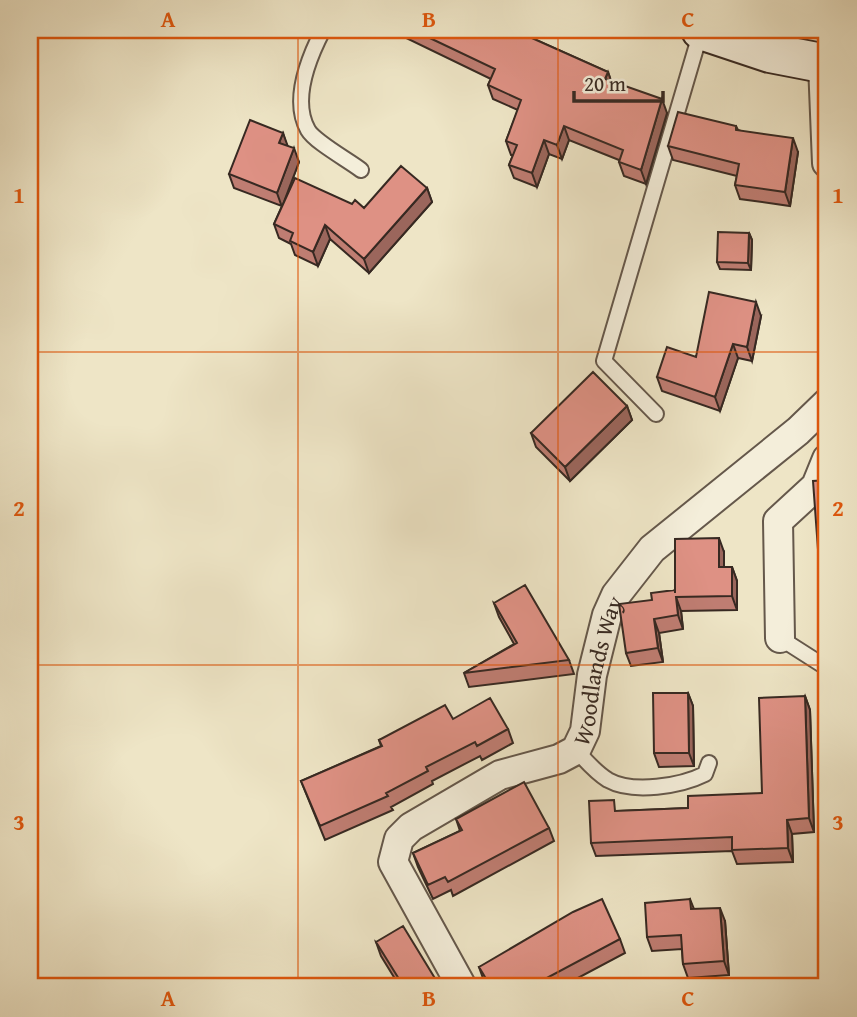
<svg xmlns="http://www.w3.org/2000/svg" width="857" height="1017" viewBox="0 0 857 1017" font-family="'Gentium Book Plus',serif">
  <rect width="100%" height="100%" fill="#eee5c6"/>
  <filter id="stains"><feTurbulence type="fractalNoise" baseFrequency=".00286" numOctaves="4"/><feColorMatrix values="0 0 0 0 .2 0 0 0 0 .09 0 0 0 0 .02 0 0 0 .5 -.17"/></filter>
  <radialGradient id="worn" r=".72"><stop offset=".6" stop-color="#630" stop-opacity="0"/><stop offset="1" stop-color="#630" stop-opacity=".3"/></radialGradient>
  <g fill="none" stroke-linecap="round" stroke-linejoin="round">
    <defs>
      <path id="lane" d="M323,30C309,57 291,100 308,130C315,142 348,160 361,170
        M656,414L604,361L701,31
        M780,638L827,668
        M576,750C586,761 595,772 608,780C633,794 681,786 705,774L709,763"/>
      <g id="street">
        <path d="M823,64L827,163"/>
        <path d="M780,638L778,521L816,486L827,459"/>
        <path id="s1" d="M462,987L393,862L399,839L411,827L500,775L559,759L576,750L585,731L592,675L607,615L616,595L652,549L798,431L827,403"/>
      </g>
      <path id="secondary" d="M701,30L770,53L827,64"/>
    </defs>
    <use href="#lane" stroke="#65584b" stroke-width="18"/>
    <use href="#street" stroke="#65584b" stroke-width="32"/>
    <use href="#secondary" stroke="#372922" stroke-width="42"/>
    <use href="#lane" stroke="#f4eeda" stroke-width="14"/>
    <use href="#street" stroke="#f4eeda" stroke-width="28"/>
    <use href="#secondary" stroke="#f4eeda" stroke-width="38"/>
  </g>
  <path fill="#bf7d72" stroke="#372922" stroke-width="2" d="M399,30H514L608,72L611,81L667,113L646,184L624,176L619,162V160L569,140L562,159L549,154L537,187L514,178L509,165L513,155H511L506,141L518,110L493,99L488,85L491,79L402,36Z
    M736,126L738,130L798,152L790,206L740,199L735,185L737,176L673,160L668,146Z
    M283,133L287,146L299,162L283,204H352L364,208L427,188L432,202L369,273L330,239L318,266L295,255L291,244L279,238L274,224L282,206L234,188L229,174Z
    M749,233L752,240L751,270L720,269L717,262Z
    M761,316L752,361L738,358L720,411L662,391L657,377L696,357Z
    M627,406L632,420L570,481L536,447L531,433Z
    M827,480V629L823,618Z
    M724,552V567H732L737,581V610L681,611L683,629L659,633L663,662L631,666L626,653L652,600L675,590Z
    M494,603L569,660L574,674L469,687L464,673L514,644L499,617Z
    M688,693L693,706L694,766L659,767L654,753Z
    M805,696L810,710L814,832L792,834L793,862L737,864L732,851L596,856L591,843L618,811L688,808L762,793Z
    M453,719L508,729L513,743L482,760L480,756L432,781L433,784L391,807L393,810L325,840L301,781L381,746L379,740Z
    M456,819L549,828L554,841L453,896L451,890L433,899L418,867L413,853L460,831Z
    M690,899L694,909L725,921L729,975L688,978L683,964L682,949L652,951L647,937Z
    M620,939L625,953L561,987H488L484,981L479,967Z
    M376,942L439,987H400L381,956Z"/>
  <path fill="#9b665c" stroke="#372922" stroke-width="2" d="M608,72L613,86L605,79Z
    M662,99L667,113L646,184L641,170Z
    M564,126L569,140L562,159L557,145Z
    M283,133L288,147L279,143Z
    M793,138L798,152L790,206L785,192Z
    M544,140L549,154L537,187L532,173Z
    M294,148L299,162L282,207L277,193Z
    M427,188L432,202L369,273L364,259Z
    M325,225L330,239L318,266L313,252Z
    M749,233L752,240L751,270L748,263Z
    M756,302L761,316L752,361L747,347Z
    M733,344L738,358L720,411L715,397Z
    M627,406L632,420L570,481L565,467Z
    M719,538L724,552V581L719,567Z
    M732,567L737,581V610L732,596Z
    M676,597L681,611L683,629L678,615Z
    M654,619L659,633L663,662L658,648Z
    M688,693L693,706L694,766L689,753Z
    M805,696L810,710L814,832L809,818Z
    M787,820L792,834L793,862L788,848Z
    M720,908L725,921L729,975L724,961Z"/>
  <path fill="#de9184" stroke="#372922" stroke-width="2" d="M413,30H514L608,72L605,79L662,99L641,170L619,162L623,150L564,126L557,145L544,140L532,173L509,165L517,145L506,141L521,100L488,85L495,69Z
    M678,112L736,126V130L793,138L785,192L735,185L739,164L668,146Z
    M250,120L283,133L279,143L294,148L277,193L229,174Z
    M401,166L427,188L364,259L325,225L313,252L290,241L293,233L274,224L295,178L352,204L355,200L364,208Z
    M718,232L749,233L748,263L717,262Z
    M709,292L756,302L747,347L733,344L715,397L657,377L667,347L696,357Z
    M593,372L627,406L565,467L531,433Z
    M827,480V618H823L813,481Z
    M719,538V567H732V596L676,597L678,615L654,619L658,648L626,653L619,604L652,600L651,593L675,590V593V539Z
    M525,585L569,660L464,673L517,643L494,603Z
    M653,693H688L689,753H654Z
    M805,696L809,818L787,820L788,848L732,850V837L591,843L589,801L614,800L615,811L664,809L688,808V796L762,793L759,698Z
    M490,698L508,729L477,746L475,742L426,767L428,771L386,793L388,796L320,826L301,781L382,746L379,740L445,705L453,719Z
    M524,782L549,828L448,882L445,877L428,885L413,853L462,830L456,819Z
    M602,899L620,939L530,987H491L479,967L573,912Z
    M690,899L691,909L720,908L724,961L683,964L681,935L647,937L645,903Z
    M403,926L436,980L439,987H404L376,942Z"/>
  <path fill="none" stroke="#df570d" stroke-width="2" stroke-opacity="0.55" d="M298,30V987M558,30V987M30,352H827M30,665H827"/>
  <g text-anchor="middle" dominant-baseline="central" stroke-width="6" stroke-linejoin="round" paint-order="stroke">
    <g font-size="23" fill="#372922" stroke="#f4eeda">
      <text stroke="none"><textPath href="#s1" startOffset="450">Woodlands Way</textPath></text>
    </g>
  </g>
  <rect width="857" height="1017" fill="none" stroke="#eee5c6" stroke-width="77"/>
  <path d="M574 91v10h89v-10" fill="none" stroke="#372922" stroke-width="3.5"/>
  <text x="584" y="91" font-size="21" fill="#372922" stroke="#f4eeda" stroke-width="5" paint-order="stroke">20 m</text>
  <rect x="38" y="38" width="780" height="940" fill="none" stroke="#df570d" stroke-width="2.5"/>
  <g font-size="23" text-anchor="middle" font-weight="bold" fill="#df570d">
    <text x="168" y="27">A</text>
    <text x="429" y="27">B</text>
    <text x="688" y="27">C</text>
    <text x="19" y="203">1</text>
    <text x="838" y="203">1</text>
    <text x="19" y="516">2</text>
    <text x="838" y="516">2</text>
    <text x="19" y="830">3</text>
    <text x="838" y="830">3</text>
    <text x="168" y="1006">A</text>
    <text x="429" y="1006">B</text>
    <text x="688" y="1006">C</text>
  </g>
  <rect width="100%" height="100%" filter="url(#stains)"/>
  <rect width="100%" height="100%" fill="url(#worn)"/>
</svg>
